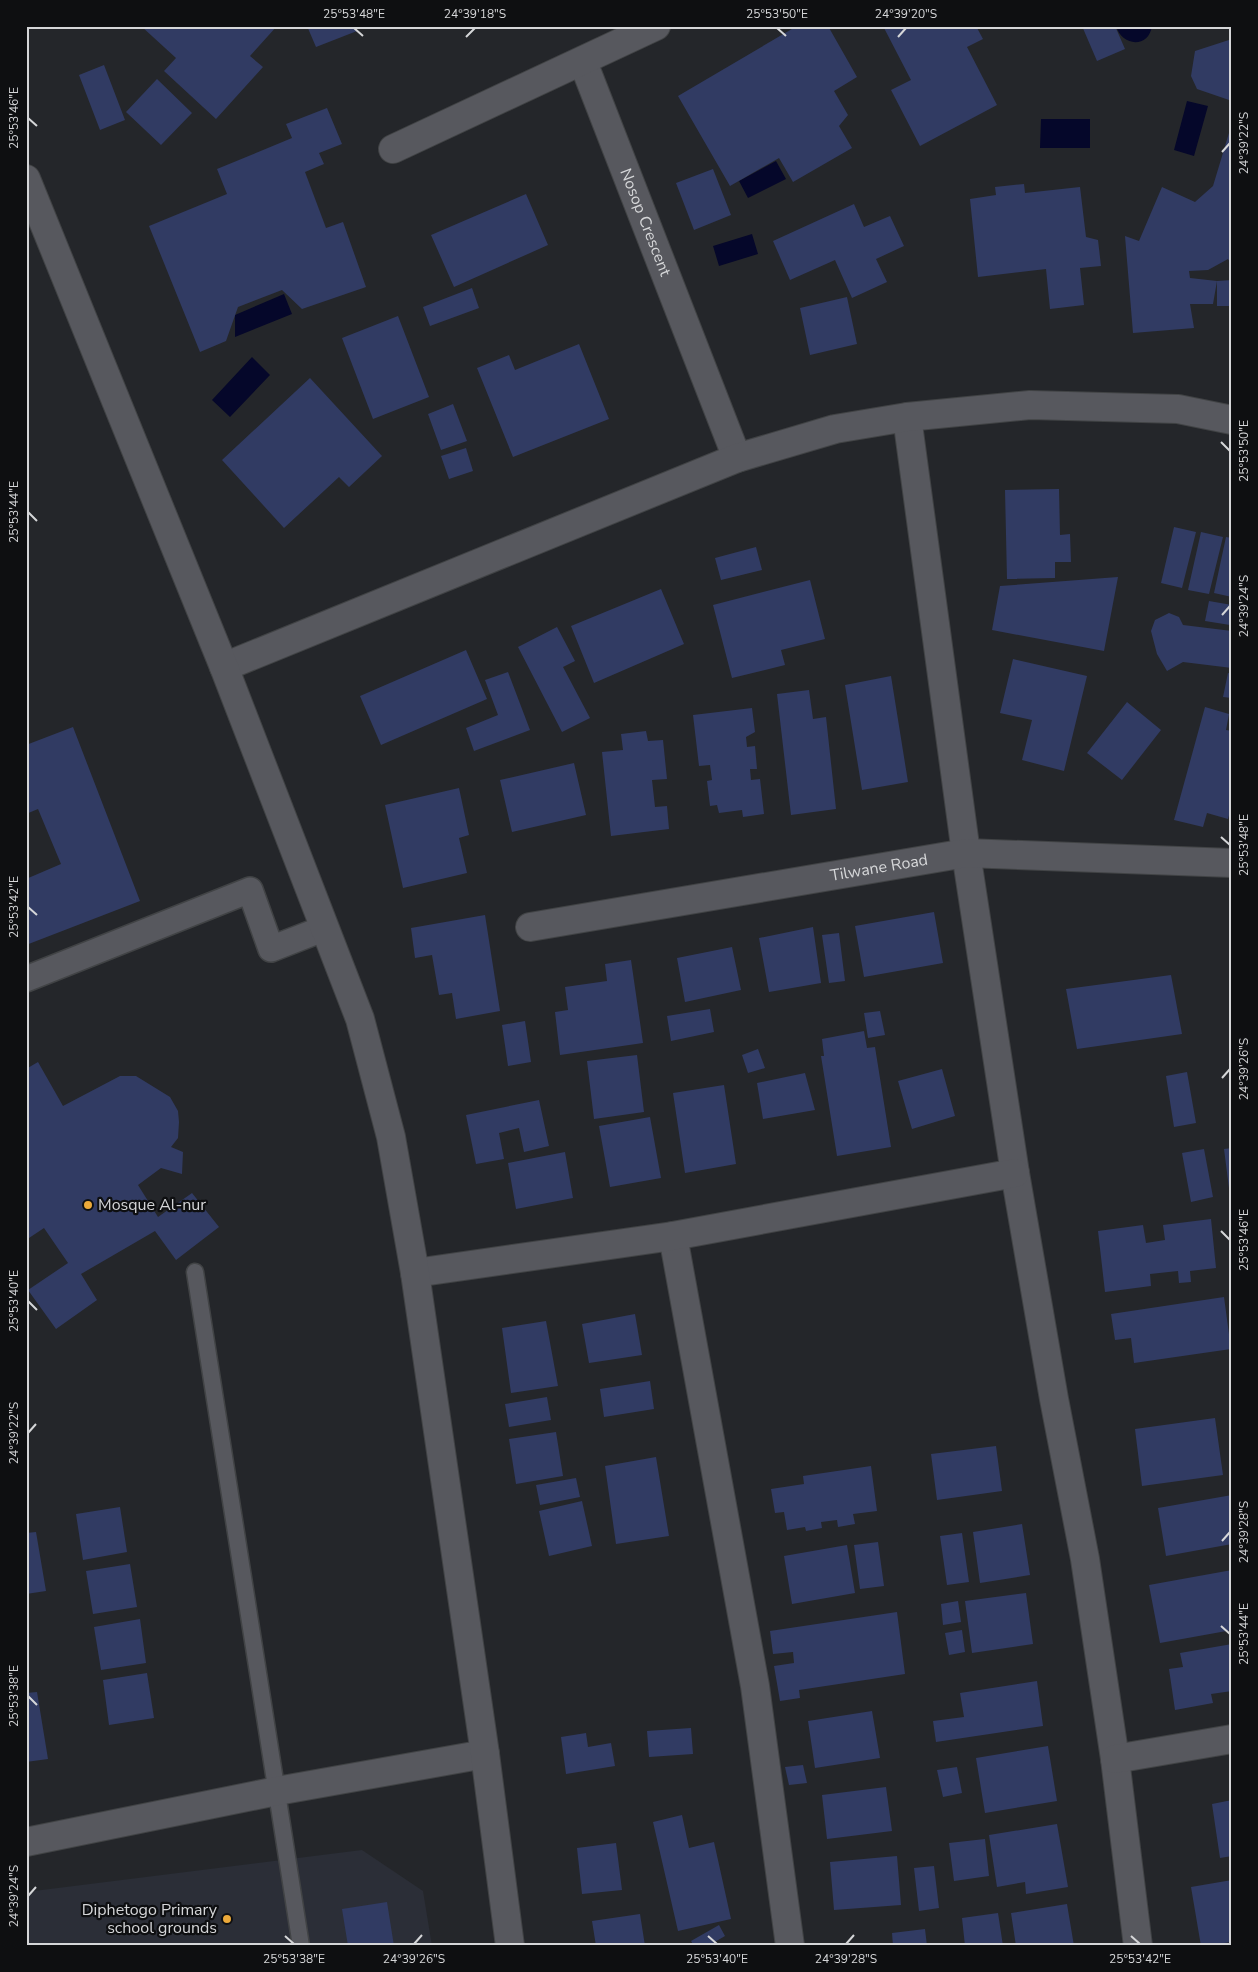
<svg xmlns="http://www.w3.org/2000/svg" width="1258" height="1972" viewBox="0 0 1258 1972" font-family="'Nunito Sans',sans-serif">
  <rect width="100%" height="100%" fill="#24262a"/>
  <path fill="#2b2e37" d="M362,1850L423,1891L432,1946H26V1892Z"/>
  <path fill="#05072a" d="M1116,26H1152C1149,48 1122,47 1116,26Z
    M1187,101L1208,106L1194,156L1174,150Z
    M1041,119H1090V148H1040Z
    M776,161L786,179L748,198L739,181Z
    M752,234L758,254L719,266L713,246Z
    M284,294L292,314L235,337V315Z
    M252,357L270,375L230,417L212,400Z"/>
  <path fill="#313b63" d="M141,26H277L250,56L263,67L216,119L164,71L176,58Z
    M307,26H355L357,31L316,47Z
    M797,26H828L857,77L834,91L848,115L839,126L852,148L793,182L779,158L730,186L678,96Z
    M883,26H976L983,39L967,47L997,105L920,146L891,90L911,80Z
    M1082,26H1115L1125,49L1097,61Z
    M1232,39V101L1197,89L1191,76L1195,51Z
    M104,65L125,120L100,130L79,75Z
    M157,79L192,113L161,145L126,112Z
    M327,108L342,144L319,153L324,164L305,172L326,228L343,222L366,287L302,309L282,290L238,307L226,341L200,352L149,226L227,194L217,169L292,138L286,124Z
    M1232,123V265L1228,259L1208,270L1189,271L1190,278L1217,281L1213,304H1190L1194,328L1133,333L1125,236L1139,241L1162,187L1195,202L1213,186Z
    M713,169L731,215L694,230L676,183Z
    M1024,184L1025,193L1080,187L1086,237L1098,240L1101,266L1080,268L1084,305L1050,309L1046,269L978,277L970,199L996,195L995,187Z
    M526,194L548,245L454,287L431,235Z
    M854,204L864,227L890,216L904,246L876,259L887,282L852,298L835,260L790,280L773,241Z
    M1232,280V306H1217V281Z
    M472,288L479,308L430,326L423,307Z
    M847,297L857,344L810,355L800,308Z
    M398,316L429,397L373,419L342,338Z
    M579,344L609,419L513,457L477,368L509,355L515,370Z
    M310,378L382,456L349,487L339,477L284,528L222,460Z
    M453,404L467,441L441,450L428,414Z
    M466,448L473,471L449,479L441,456Z
    M1059,489L1060,535L1070,534L1071,562H1055V578L1007,579L1005,490Z
    M1174,527L1196,532L1182,588L1161,583Z
    M1201,532L1223,537L1209,594L1188,590Z
    M1226,537L1232,538V597L1214,593Z
    M756,547L762,570L721,580L715,558Z
    M1118,577L1104,651L992,630L1000,586Z
    M810,580L825,639L781,650L785,665L732,678L713,605Z
    M661,589L684,644L594,683L571,626Z
    M1209,601L1232,605L1230,625L1205,621Z
    M1169,613L1179,617L1183,625L1232,631V668L1183,662L1167,671L1157,654L1151,631L1155,620Z
    M557,627L575,661L563,667L590,718L562,732L518,647Z
    M466,650L487,699L381,745L360,696Z
    M1013,659L1087,676L1064,771L1022,760L1032,720L1000,713Z
    M508,672L530,730L474,751L466,728L498,715L485,680Z
    M1228,673L1232,674V698L1223,697Z
    M891,676L908,782L862,790L845,685Z
    M809,690L813,719L826,717L836,809L791,815L777,694Z
    M1127,702L1161,730L1122,780L1087,753Z
    M1205,707L1229,714L1226,730L1232,731V804L1228,819L1207,813L1203,827L1174,820Z
    M752,708L755,732L746,737L747,747L755,746L757,769H750L751,780L760,779L764,814L743,817L742,810L719,813L717,805L710,806L707,781L712,780L710,765L699,766L693,715Z
    M73,727L140,901L26,945V879L61,864L38,809L26,814V745Z
    M646,731L648,741L663,740L667,779L652,780L655,807L667,806L669,829L611,836L602,752L623,750L621,734Z
    M574,763L586,815L512,832L500,780Z
    M459,788L469,835L459,838L467,873L403,888L385,805Z
    M934,912L943,963L864,977L855,926Z
    M485,915L500,1011L456,1019L452,993L439,995L432,955L415,958L411,928Z
    M813,927L821,983L769,992L759,938Z
    M839,933L845,981L829,983L822,935Z
    M732,947L741,990L685,1002L677,958Z
    M631,960L643,1043L560,1055L555,1012L568,1010L565,987L607,981L605,964Z
    M1171,975L1182,1034L1077,1049L1066,989Z
    M710,1009L714,1032L671,1041L667,1016Z
    M880,1011L885,1035L868,1038L864,1013Z
    M525,1021L531,1062L508,1066L502,1025Z
    M864,1031L867,1048L875,1047L891,1147L837,1156L821,1056H824L822,1039Z
    M758,1049L765,1068L748,1073L742,1055Z
    M637,1055L644,1112L594,1119L587,1061Z
    M38,1062L63,1106L120,1076H136L170,1097L178,1111L179,1122L178,1138L171,1147L183,1152L182,1174L161,1168L138,1185L158,1217L192,1193L219,1227L176,1260L155,1231L81,1274L97,1300L56,1329L28,1290L68,1263L44,1228L26,1240V1069Z
    M942,1069L955,1116L912,1129L898,1081Z
    M1187,1072L1196,1123L1174,1127L1166,1076Z
    M805,1073L815,1110L763,1119L757,1083Z
    M724,1085L736,1164L685,1173L673,1093Z
    M539,1100L549,1146L524,1152L519,1128L499,1133L504,1159L476,1164L466,1115Z
    M650,1117L661,1178L610,1187L599,1126Z
    M1232,1148V1196H1230L1224,1149Z
    M1204,1149L1213,1197L1191,1202L1182,1153Z
    M565,1152L573,1198L516,1209L508,1163Z
    M1211,1219L1216,1268L1190,1271L1191,1282L1179,1283L1178,1271L1150,1274L1151,1286L1105,1292L1098,1231L1143,1225L1146,1243L1165,1240L1163,1225Z
    M1224,1297L1231,1349L1134,1363L1131,1338L1115,1340L1111,1314Z
    M635,1314L642,1355L589,1363L582,1324Z
    M546,1321L558,1386L511,1393L502,1328Z
    M650,1381L654,1409L604,1417L600,1389Z
    M547,1397L551,1420L509,1427L505,1404Z
    M1215,1418L1223,1475L1142,1486L1135,1429Z
    M556,1432L563,1476L516,1484L509,1439Z
    M996,1446L1002,1491L937,1500L931,1454Z
    M656,1457L669,1536L616,1544L605,1466Z
    M871,1466L877,1511L853,1514L855,1524L838,1527L837,1520L821,1522L822,1528L806,1531L805,1527L787,1530L784,1512L775,1513L771,1489L804,1484L803,1476Z
    M576,1478L580,1497L540,1505L536,1485Z
    M1232,1495V1544L1166,1556L1158,1508Z
    M582,1501L592,1546L549,1556L539,1511Z
    M120,1507L127,1552L83,1560L76,1514Z
    M1022,1524L1030,1575L980,1583L973,1532Z
    M36,1532L46,1591L26,1594V1533Z
    M962,1533L969,1582L947,1585L940,1536Z
    M878,1542L884,1586L860,1589L854,1545Z
    M847,1545L855,1593L792,1604L784,1556Z
    M130,1564L137,1607L93,1614L86,1571Z
    M1232,1570V1630L1160,1643L1149,1585Z
    M1026,1593L1033,1644L972,1653L965,1601Z
    M958,1601L961,1622L943,1625L941,1604Z
    M897,1612L905,1674L799,1690L800,1698L780,1701L774,1666L794,1663L793,1652L773,1654L770,1631Z
    M140,1619L146,1663L101,1670L94,1627Z
    M962,1630L965,1652L949,1655L945,1633Z
    M1232,1644V1691L1211,1694L1213,1703L1175,1710L1169,1669L1183,1667L1180,1653Z
    M147,1673L154,1718L109,1725L103,1680Z
    M1037,1681L1043,1726L936,1742L933,1721L964,1717L960,1693Z
    M37,1692L48,1759L26,1762V1693Z
    M872,1711L880,1758L815,1768L808,1721Z
    M691,1728L693,1754L649,1757L647,1731Z
    M586,1733L588,1747L611,1743L615,1766L566,1774L561,1737Z
    M1048,1746L1057,1801L985,1813L976,1758Z
    M803,1765L807,1783L789,1785L785,1767Z
    M957,1767L962,1793L943,1797L937,1770Z
    M886,1787L892,1831L827,1839L822,1795Z
    M1232,1800V1856L1220,1858L1212,1804Z
    M682,1815L689,1848L714,1842L731,1919L678,1931L653,1822Z
    M1057,1824L1068,1887L1026,1894L1025,1882L997,1887L989,1835Z
    M985,1839L989,1876L954,1881L949,1843Z
    M616,1843L622,1890L582,1894L577,1848Z
    M897,1856L901,1905L834,1910L830,1862Z
    M934,1866L939,1908L919,1911L914,1868Z
    M1232,1880V1942L1201,1946L1191,1887Z
    M387,1902L394,1946H348L342,1909Z
    M1067,1904L1074,1946H1016L1011,1913Z
    M998,1913L1003,1946H965L962,1918Z
    M640,1914L645,1946H596L592,1921Z
    M719,1925L725,1936L708,1946H694L691,1941Z
    M925,1929L927,1946H893L892,1933Z"/>
  <g fill="none" stroke-linecap="round" stroke-linejoin="round">
    <defs>
      <path id="service" d="M195,1272L301,1946"/>
      <path id="pedestrian" d="M26,979L250,890L271,949L325,928"/>
      <g id="minor">
        <path id="s1" d="M583,62L737,458"/>
        <path d="M393,149L656,26"/>
        <path d="M907,417L966,853L1015,1173L1054,1399L1085,1559L1115,1759L1138,1946"/>
        <path d="M224,667L737,458L835,429L907,417L1030,405L1178,409L1232,420"/>
        <path id="s2" d="M530,927L966,853L1232,863"/>
        <path d="M673,1236L755,1686L790,1946"/>
        <path d="M415,1273L673,1236L1015,1173"/>
        <path d="M1115,1759L1232,1739"/>
        <path d="M26,1842L277,1791L485,1754"/>
      </g>
      <path id="tertiary" d="M26,179L224,667L360,1019L391,1137L415,1273L485,1754L510,1946"/>
    </defs>
    <use href="#service" stroke="#414345" stroke-width="19"/>
    <use href="#pedestrian" stroke="#414345" stroke-width="28"/>
    <use href="#minor" stroke="#414345" stroke-width="30"/>
    <use href="#tertiary" stroke="#414345" stroke-width="30"/>
    <use href="#service" stroke="#57585e" stroke-width="16"/>
    <use href="#pedestrian" stroke="#57585e" stroke-width="25"/>
    <use href="#minor" stroke="#57585e" stroke-width="28"/>
    <use href="#tertiary" stroke="#57585e" stroke-width="28"/>
  </g>
  <path fill="none" stroke="#d5d6d8" stroke-width="2" d="M354,28L363,36M777,28L786,36M466,37L475,28M898,37L906,28M28,118L37,126M1222,152L1230,143M1221,442L1230,451M28,512L37,521M1222,615L1230,606M1221,837L1230,845M28,907L37,915M1222,1078L1230,1069M1221,1231L1230,1240M28,1301L37,1310M28,1433L36,1424M1222,1541L1230,1532M1221,1626L1230,1634M28,1696L37,1705M28,1896L36,1887M285,1936L294,1944M708,1936L717,1944M1131,1936L1140,1944M414,1944L422,1935M846,1944L854,1935"/>
  <g fill="#eca93a" stroke="#0e0f11" stroke-width="2">
    <circle cx="88" cy="1205" r="5"/>
    <circle cx="227" cy="1919" r="5"/>
  </g>
  <g text-anchor="middle" dominant-baseline="central" stroke-width="4.5" stroke-linejoin="round" paint-order="stroke">
    <g font-size="16" fill="#d5d6d8" stroke="#0e0f11">
      <text stroke="none"><textPath href="#s1" startOffset="172">Nosop Crescent</textPath></text>
      <text stroke="none"><textPath href="#s2" startOffset="354">Tilwane Road</textPath></text>
    </g>
    <g font-size="16" fill="#d5d6d8" stroke="#0e0f11" text-anchor="start">
      <text x="98" y="1205">Mosque Al-nur</text>
      <text x="217" y="1910" text-anchor="end">Diphetogo Primary<tspan x="217" dy="18">school grounds</tspan></text>
    </g>
  </g>
  <rect width="1258" height="1972" fill="none" stroke="#0e0f11" stroke-width="55"/>
  <rect x="28" y="28" width="1202" height="1916" fill="none" stroke="#d5d6d8" stroke-width="2"/>
  <g font-size="12" text-anchor="middle" fill="#d5d6d8">
    <text x="354" y="18">25°53'48"E</text>
    <text x="475" y="18">24°39'18"S</text>
    <text x="777" y="18">25°53'50"E</text>
    <text x="906" y="18">24°39'20"S</text>
    <text transform="translate(14 118) rotate(-90)" y="4">25°53'46"E</text>
    <text transform="translate(1244 143) rotate(-90)" y="4">24°39'22"S</text>
    <text transform="translate(1244 451) rotate(-90)" y="4">25°53'50"E</text>
    <text transform="translate(14 512) rotate(-90)" y="4">25°53'44"E</text>
    <text transform="translate(1244 606) rotate(-90)" y="4">24°39'24"S</text>
    <text transform="translate(1244 845) rotate(-90)" y="4">25°53'48"E</text>
    <text transform="translate(14 907) rotate(-90)" y="4">25°53'42"E</text>
    <text transform="translate(1244 1069) rotate(-90)" y="4">24°39'26"S</text>
    <text transform="translate(1244 1240) rotate(-90)" y="4">25°53'46"E</text>
    <text transform="translate(14 1301) rotate(-90)" y="4">25°53'40"E</text>
    <text transform="translate(14 1433) rotate(-90)" y="4">24°39'22"S</text>
    <text transform="translate(1244 1532) rotate(-90)" y="4">24°39'28"S</text>
    <text transform="translate(1244 1634) rotate(-90)" y="4">25°53'44"E</text>
    <text transform="translate(14 1696) rotate(-90)" y="4">25°53'38"E</text>
    <text transform="translate(14 1896) rotate(-90)" y="4">24°39'24"S</text>
    <text x="294" y="1963">25°53'38"E</text>
    <text x="414" y="1963">24°39'26"S</text>
    <text x="717" y="1963">25°53'40"E</text>
    <text x="846" y="1963">24°39'28"S</text>
    <text x="1140" y="1963">25°53'42"E</text>
  </g>
</svg>
